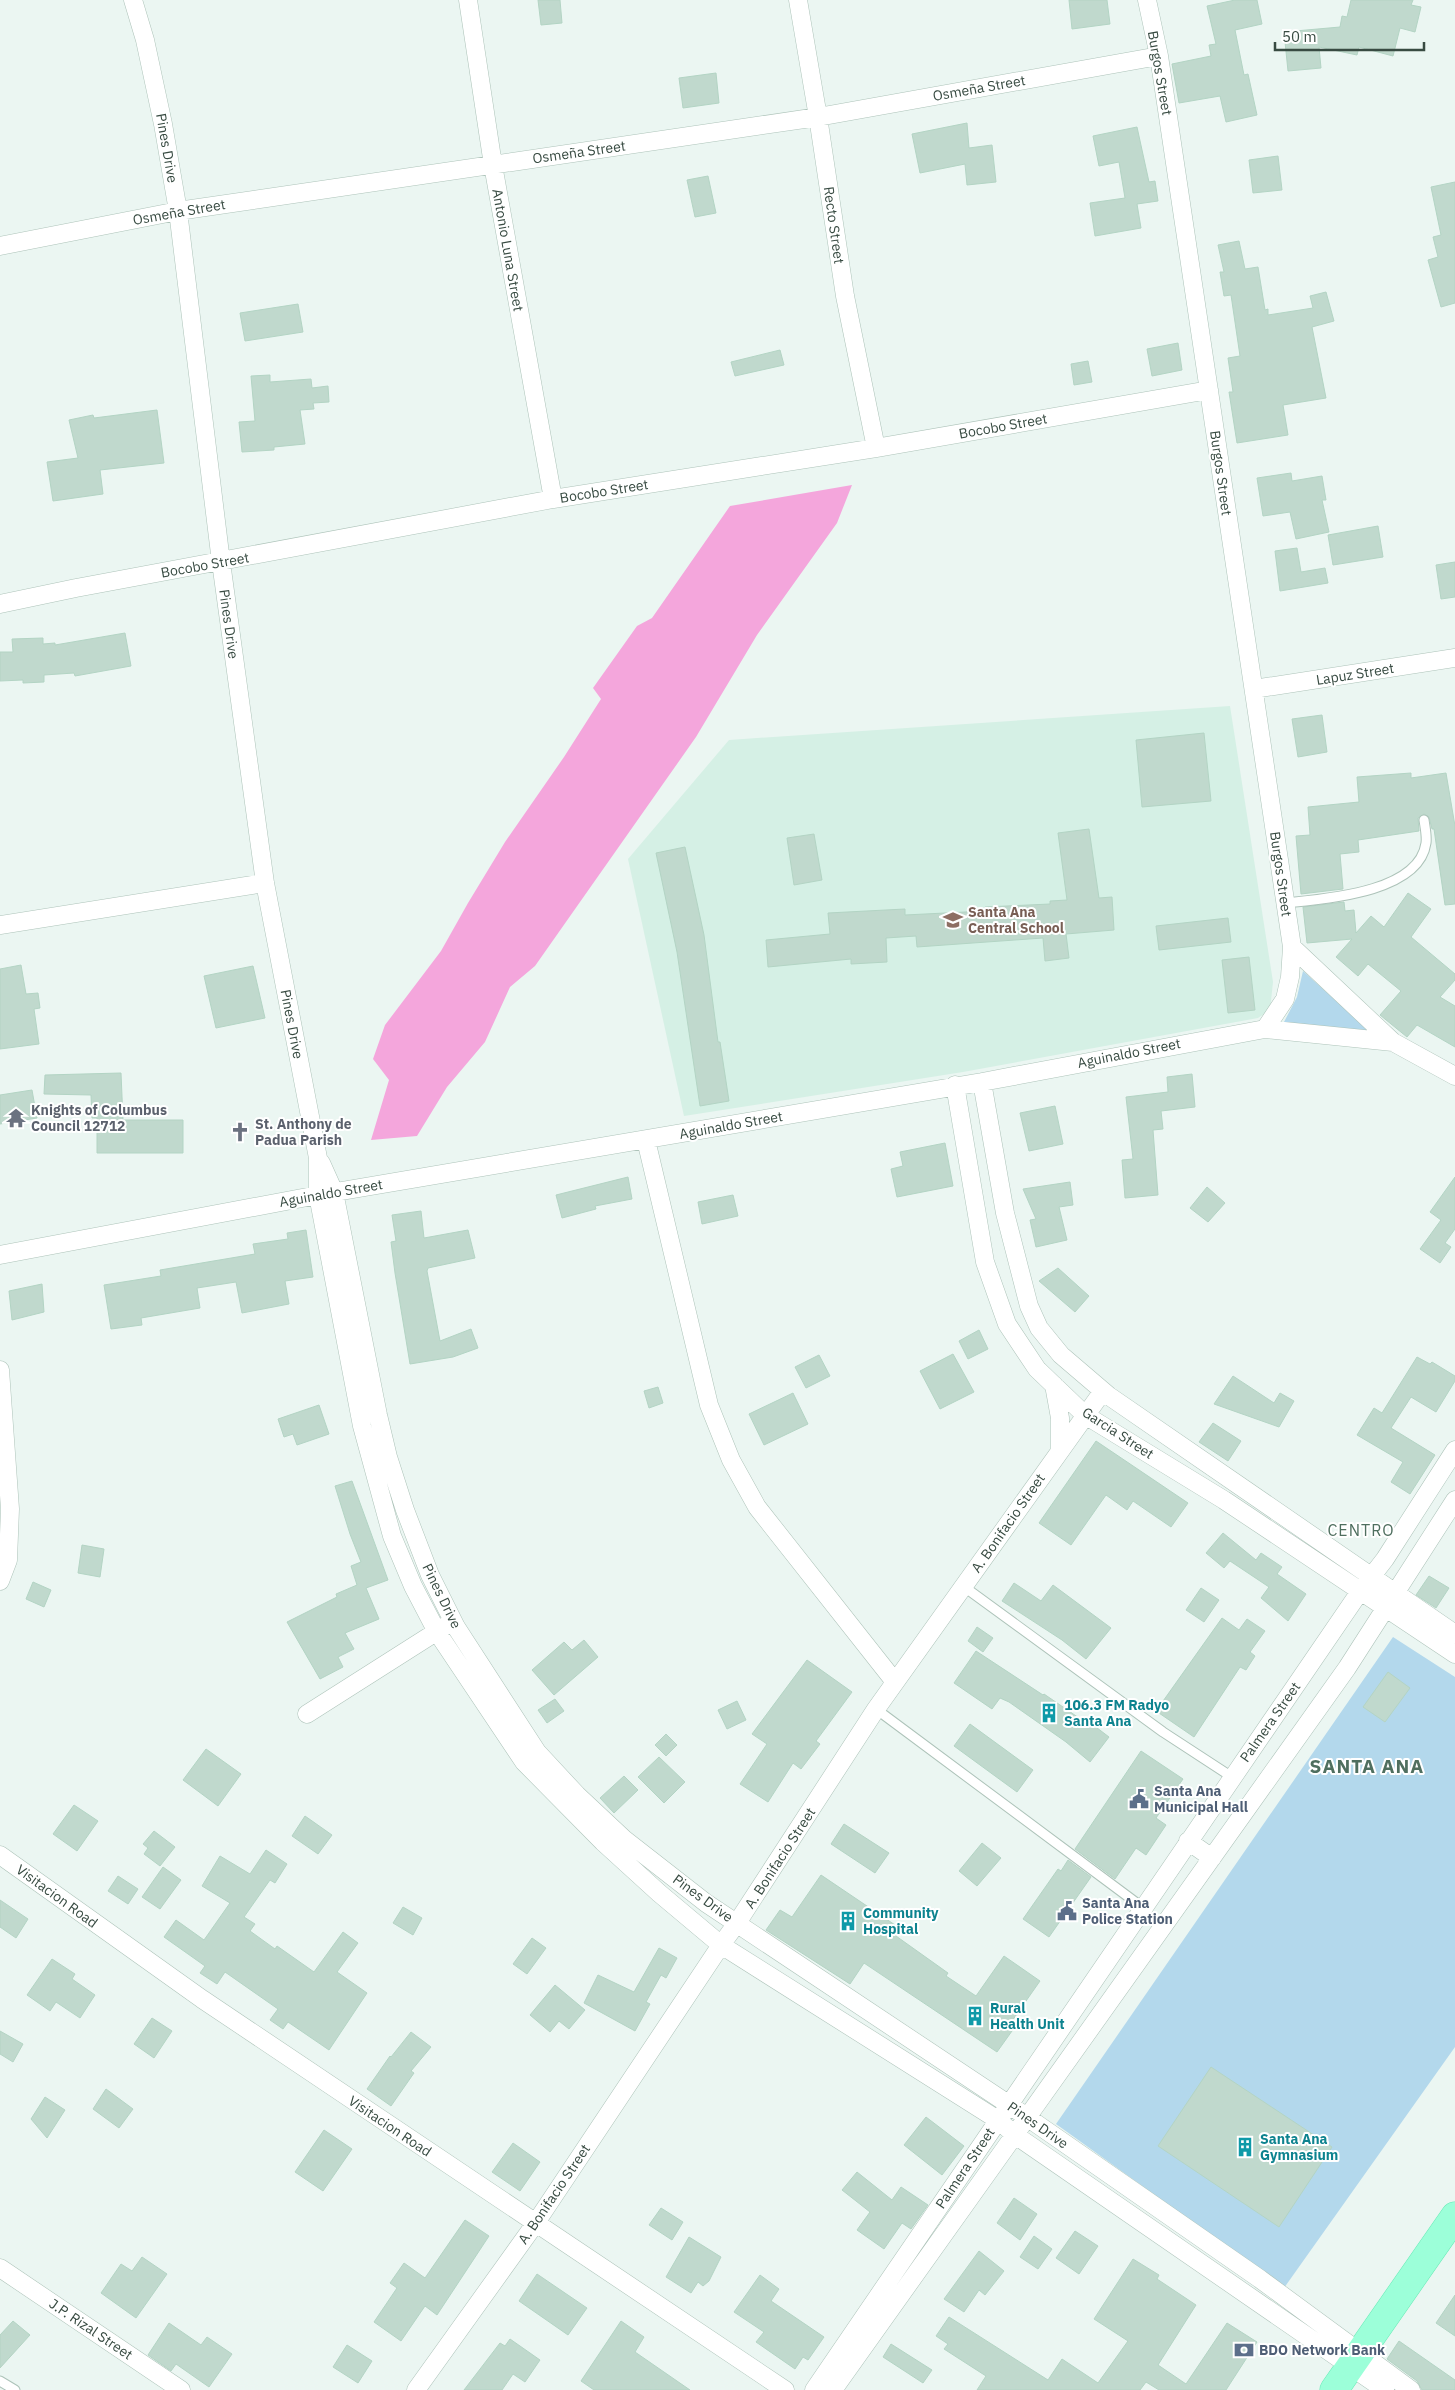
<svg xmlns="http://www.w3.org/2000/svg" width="1455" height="2390" viewBox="0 0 1455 2390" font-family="'IBM Plex Sans',sans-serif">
  <rect width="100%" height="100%" fill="#ebf6f2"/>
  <path fill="#d5f0e5" d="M1230,706L1273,982L1270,1010L1258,1018L963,1072L684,1116L628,859L729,740Z"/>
  <path fill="#b3d8ec" d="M1303,971L1374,1035L1284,1022L1297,997Z
    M1393,1637L1455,1677V2047L1284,2288L1056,2124Z"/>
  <path fill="#f4a6dc" d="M852,485L837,523L757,635L696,737L535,966L510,987L485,1042L447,1087L417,1136L371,1140L389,1080L373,1059L385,1025L441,951L468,903L505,842L564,757L601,699L593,688L637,626L652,618L730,506Z"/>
  <path fill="#c0d9cd" stroke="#b3d4c4" d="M538,0H560L562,23L541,25Z
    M1069,0H1107L1110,24L1072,29Z
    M1235,0H1257L1262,24L1235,30L1244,75L1248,74L1257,115L1226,122L1220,96L1179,103L1172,64L1211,56L1209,45L1216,44L1207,6Z
    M1351,0H1413L1411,5L1421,7L1415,32L1400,28L1393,56L1359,47L1357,55L1319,47L1321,68L1288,71L1284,32L1340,27L1342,16L1347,17Z
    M716,73L719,103L683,108L679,78Z
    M967,123L969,148L992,145L996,182L967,185L965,164L920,173L912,134Z
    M1137,127L1149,182L1155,181L1158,201L1137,204L1141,228L1095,236L1090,203L1125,198L1119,162L1099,166L1093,136Z
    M1278,156L1282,190L1253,193L1249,160Z
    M708,176L716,213L695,217L687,180Z
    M1455,182V303L1441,307L1428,260L1438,257L1433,237L1441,235L1431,187Z
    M1239,241L1245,269L1258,267L1265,310L1268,309V315L1313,308L1310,296L1326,292L1334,321L1312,327L1326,398L1283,405L1288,435L1237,443L1229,392H1233L1228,358L1240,356L1231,295L1224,296L1220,272H1224L1218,245Z
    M298,304L303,332L245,341L240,313Z
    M1178,343L1182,370L1152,376L1147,349Z
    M780,350L784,365L735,376L731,362Z
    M1088,361L1092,382L1074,385L1071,364Z
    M270,375V382L311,379L312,388L328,386L329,402L313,403L314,409L300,410L305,444L274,447V450L242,452L239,422L255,421L251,376Z
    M157,410L164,463L100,470L103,494L53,501L47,462L78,458L69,420L93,415L94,418Z
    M1291,473L1292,481L1322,476L1326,500H1322L1329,532L1296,539L1290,512L1263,516L1257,478Z
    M1378,526L1383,557L1333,565L1328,535Z
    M1297,548L1301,572L1325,568L1328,583L1280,591L1275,551Z
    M1455,562V597L1441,599L1436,565Z
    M125,633L131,666L75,676L74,673L44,675V682L23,683V680L0,681V652H13L12,639L43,638V644L55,643V645Z
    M1322,715L1327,752L1298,757L1292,719Z
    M1204,733L1211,801L1142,807L1136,740Z
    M1411,773V778L1446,773L1455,826V904L1445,905L1434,829H1432L1429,817L1424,814L1418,818L1419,831L1358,840L1359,852L1340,854L1343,889L1301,894L1296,836L1310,835L1308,807L1359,802L1357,777Z
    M1089,829L1099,898L1112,897L1114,930L1066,934L1069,958L1045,961L1043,938L917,947L916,936L886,938L887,962L851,964V959L768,967L766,940L830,934L828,913L905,909V915L985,911V907L1050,904V901L1067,900L1058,833Z
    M814,834L822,880L794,885L787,838Z
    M685,847L704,935L718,1042H720L729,1101L700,1106L677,952L656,853Z
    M1408,893L1431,909L1411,937L1455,974V980L1440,997L1455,1006V1047L1417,1025L1407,1037L1380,1015L1401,991L1368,964L1358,976L1336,957L1352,939L1307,943L1303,907L1344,902L1345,911L1354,910L1356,933L1371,916L1384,927Z
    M1228,918L1231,942L1159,950L1156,926Z
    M1249,957L1255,1010L1228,1013L1222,960Z
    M21,965L26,994L38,993L40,1008L34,1009L39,1044L0,1049V969Z
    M253,966L265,1018L216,1028L204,976Z
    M121,1073L123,1120H183V1153H97V1118H92L91,1095L44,1094L45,1075Z
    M1192,1074L1195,1107L1161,1111L1163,1129L1153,1130L1158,1195L1125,1198L1122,1160L1133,1159L1126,1097L1168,1092L1167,1077Z
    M32,1090L37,1118L0,1124V1095Z
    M1055,1106L1063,1144L1029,1151L1020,1113Z
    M945,1143L953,1186L897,1197L891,1169L903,1166L900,1152Z
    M628,1177L632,1199L595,1206L596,1209L562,1218L556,1195Z
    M1455,1177V1229L1445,1243L1451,1247L1440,1263L1420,1249L1441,1220L1430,1212Z
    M1070,1182L1073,1205L1059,1207L1067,1240L1036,1247L1030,1220L1036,1219L1023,1189Z
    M1207,1187L1225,1203L1208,1222L1190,1208Z
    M733,1195L738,1216L702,1224L698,1202Z
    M421,1211L424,1238L468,1230L475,1258L428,1268L427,1271L440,1341L471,1329L478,1348L453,1357L410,1364L395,1273L391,1242L396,1241L392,1215Z
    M306,1230L313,1277L285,1281L289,1304L242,1313L236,1282L197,1288L200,1308L141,1318L142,1325L111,1329L104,1285L161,1276L160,1270L255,1254L253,1244L288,1239L287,1233Z
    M1058,1268L1089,1296L1075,1312L1039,1281Z
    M42,1284L44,1312L12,1320L9,1291Z
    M979,1330L988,1349L968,1359L959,1341Z
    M953,1354L974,1392L940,1409L920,1371Z
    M819,1355L830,1376L806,1388L795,1367Z
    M1417,1357L1430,1364L1432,1362L1455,1376V1381L1436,1412L1411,1397L1391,1428L1435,1455L1410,1494L1391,1482L1403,1462L1357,1435L1374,1408L1382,1413Z
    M1233,1376L1274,1403L1280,1393L1294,1401L1279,1427L1214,1404Z
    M658,1387L663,1403L649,1408L644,1391Z
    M793,1393L808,1424L764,1445L749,1414Z
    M319,1405L329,1434L297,1445L293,1434L284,1437L278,1419Z
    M1213,1423L1241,1441L1228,1461L1199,1442Z
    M1096,1441L1188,1503L1171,1527L1133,1501L1127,1510L1106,1495L1071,1545L1039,1523Z
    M352,1481L388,1580L366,1588L379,1619L345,1633L354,1649L338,1657L343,1667L320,1679L287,1622L337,1597L336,1594L357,1585L351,1566L361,1562L350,1534L335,1486Z
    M1223,1533L1256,1560L1261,1553L1282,1567L1277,1574L1306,1594L1288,1621L1261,1598L1269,1587L1230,1561L1224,1568L1206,1553Z
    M82,1545L104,1549L100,1577L78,1573Z
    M1429,1576L1449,1588L1436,1608L1416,1595Z
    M33,1582L51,1590L44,1607L26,1599Z
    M1014,1583L1041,1601L1053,1585L1111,1628L1086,1659L1062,1640L1002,1601Z
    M1201,1588L1219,1600L1204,1622L1186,1610Z
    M1222,1618L1239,1630L1247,1619L1265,1631L1250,1652L1255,1656L1246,1670L1240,1667L1194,1737L1156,1711Z
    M977,1627L993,1638L983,1652L968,1641Z
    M584,1640L598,1657L554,1695L532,1670L564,1642L572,1650Z
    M976,1651L1043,1695L1044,1694L1082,1720L1084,1718L1109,1737L1090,1762L1066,1742L1009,1702L1000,1698L992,1709L954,1683Z
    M807,1660L852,1692L816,1741L820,1744L801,1769L793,1763L768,1802L740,1784L767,1744L752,1734Z
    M1388,1672L1410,1688L1385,1722L1363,1707Z
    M555,1699L564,1711L547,1723L538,1710Z
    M737,1701L746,1720L727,1729L718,1710Z
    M970,1724L1033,1770L1017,1792L954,1746Z
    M666,1734L677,1745L666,1756L655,1745Z
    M206,1749L241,1774L218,1806L183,1780Z
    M1141,1751L1183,1779L1156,1818L1166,1825L1146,1855L1136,1848L1115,1879L1075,1849Z
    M659,1757L685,1782L664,1803L638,1777Z
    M624,1776L638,1790L614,1813L600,1798Z
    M74,1805L98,1821L77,1851L53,1834Z
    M305,1816L332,1835L318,1854L292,1836Z
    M844,1824L889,1853L875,1873L831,1844Z
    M154,1831L175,1847L160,1866L144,1854L148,1848L143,1844Z
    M982,1843L1001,1858L977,1886L959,1871Z
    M266,1850L287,1864L275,1883L270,1880L244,1917L255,1924L250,1931L275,1949L277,1946L314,1972L343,1932L358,1943L337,1972L367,1993L329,2050L288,2022L283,2029L270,2020L278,2009L225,1972L217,1984L200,1973L205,1966L164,1937L176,1920L204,1940L230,1903L202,1886L220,1856L250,1874Z
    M1068,1860L1091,1877L1049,1937L1023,1919L1058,1869L1061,1871Z
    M163,1867L181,1880L160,1909L142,1897Z
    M821,1875L901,1929L896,1936L948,1973L946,1976L976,1996L1004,1956L1040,1981L1012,2021L1017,2024L997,2052L864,1963L850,1984L766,1930L780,1910L792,1917Z
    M118,1876L138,1889L128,1904L108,1891Z
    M0,1900L28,1919L16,1938L0,1927Z
    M403,1907L422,1918L413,1935L393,1923Z
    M532,1938L546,1948L527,1974L513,1964Z
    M659,1948L677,1958L666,1978L661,1975L646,2002L650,2004L635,2031L584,2003L598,1975L634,1992Z
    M52,1959L75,1974L72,1979L95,1995L80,2018L56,2002L50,2011L27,1995Z
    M555,1985L585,2010L569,2029L559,2021L550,2032L530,2015Z
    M152,2018L172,2031L154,2058L134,2044Z
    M0,2031L23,2044L13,2062L0,2054Z
    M411,2032L431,2047L411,2071L414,2073L391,2106L367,2089L390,2056L391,2057Z
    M1211,2067L1332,2147L1279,2227L1158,2146Z
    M106,2089L133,2109L119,2128L93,2109Z
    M45,2097L65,2110L47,2138L31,2119Z
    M926,2117L964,2146L942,2175L904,2145Z
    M324,2130L352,2149L323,2191L295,2172Z
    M513,2143L540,2162L520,2191L492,2172Z
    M857,2172L892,2200L901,2187L928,2205L911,2229L902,2223L884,2249L857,2230L870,2212L842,2190Z
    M1014,2198L1037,2214L1020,2240L997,2223Z
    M661,2208L683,2222L672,2240L649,2225Z
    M465,2220L489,2236L437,2315L425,2306L401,2341L374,2322L397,2288L390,2283L404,2263L425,2278Z
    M1075,2231L1098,2246L1079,2274L1056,2258Z
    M1034,2236L1052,2249L1038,2269L1020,2257Z
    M689,2237L721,2257L709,2281L703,2286L698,2282L691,2293L666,2277Z
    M979,2251L1004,2271L985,2295L979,2290L964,2312L944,2299Z
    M142,2257L167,2274L136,2318L101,2293L121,2264L132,2271Z
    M1133,2259L1159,2275L1157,2279L1196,2305L1158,2365L1186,2384L1227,2323L1257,2342L1226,2390H1159L1146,2382L1140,2390H977L986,2376L944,2349L948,2344L936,2336L949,2317L1048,2380L1062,2359L1098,2383L1128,2341L1094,2319Z
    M537,2274L587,2308L568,2335L519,2301Z
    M760,2275L779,2289L771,2301L824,2337L808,2360L803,2357L795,2369L756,2342L764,2332L734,2312Z
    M1455,2295V2336L1436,2323Z
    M13,2321L30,2335L0,2368V2335Z
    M621,2321L644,2337L635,2352L690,2390H594L581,2381Z
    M169,2323L201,2345L207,2337L232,2354L209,2387L176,2364L171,2371L148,2355Z
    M510,2339L540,2360L525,2382L513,2374L502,2390H464L500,2343L505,2346Z
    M1399,2341L1455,2380V2390H1422L1417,2381L1387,2359Z
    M891,2344L932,2370L923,2383L883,2357Z
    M347,2345L372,2361L358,2383L333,2367Z"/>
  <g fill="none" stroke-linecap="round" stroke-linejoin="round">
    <defs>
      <path id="lane" d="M1285,903C1324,899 1419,893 1426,843C1427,836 1425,827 1424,820
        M963,1586L1163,1732L1232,1777
        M876,1709L1142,1907
        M0,2381L15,2390"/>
      <path id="street" d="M133,0L145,40L163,124L178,211L221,562L265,883L318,1158V1195L362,1426L392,1536L413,1586L437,1632L524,1762L603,1842L659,1893L721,1945L998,2120L1015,2135L1385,2390
        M468,0L493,165L553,499
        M798,0L818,117L845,296L876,448
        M1147,0L1159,56L1292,947L1393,1042
        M0,246L178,211L818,117L1159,56
        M0,604L76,588L553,499L876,448L1209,390
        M1254,689L1455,658
        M0,925L265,883
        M1265,1029L1285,999L1290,977L1292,947
        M982,1082L1005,1213L1029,1306L1039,1328L1061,1355L1109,1396L1455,1634
        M955,1085L985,1262L1007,1324L1037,1369L1085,1415L1224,1500L1455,1654
        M646,1140L709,1405L731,1460L757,1507L895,1682
        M321,1163L334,1192L378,1415L388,1457L405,1510L430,1575L456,1627L537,1752L577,1795L624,1839L706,1903L1008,2104L1260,2279L1411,2390
        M0,1255L318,1195L982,1082L1265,1029L1393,1042L1455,1076
        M0,1370L10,1509L8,1560L0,1581
        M1054,1385L1060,1418V1450
        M307,1714L447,1625
        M1188,1841L1212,1858
        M0,1855L202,1999L785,2390
        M0,2268L181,2390
        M416,2390L535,2224L721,1945L737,1923L876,1709L1103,1391
        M814,2390L1361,1590L1385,1559L1455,1450
        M833,2390L1347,1668L1455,1500"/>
      <path id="primary" d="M1334,2390L1455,2216"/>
    </defs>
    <use href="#lane" stroke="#adc3b9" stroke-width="11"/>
    <use href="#street" stroke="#adc3b9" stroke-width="19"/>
    <use href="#primary" stroke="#66eab5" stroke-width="29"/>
    <use href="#lane" stroke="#fff" stroke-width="9"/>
    <use href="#street" stroke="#fff" stroke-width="18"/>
    <use href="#primary" stroke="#9cffd9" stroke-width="28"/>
  </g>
  <defs>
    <symbol id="school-bare" viewBox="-9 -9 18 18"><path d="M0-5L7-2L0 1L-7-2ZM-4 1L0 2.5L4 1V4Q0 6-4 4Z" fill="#8d6e63" stroke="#fff" stroke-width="2.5" paint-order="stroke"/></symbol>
    <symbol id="temple-bare" viewBox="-9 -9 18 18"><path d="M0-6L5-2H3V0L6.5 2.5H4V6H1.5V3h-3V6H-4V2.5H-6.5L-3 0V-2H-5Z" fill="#6b7280" stroke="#fff" stroke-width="2.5" paint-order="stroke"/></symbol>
    <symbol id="church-bare" viewBox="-9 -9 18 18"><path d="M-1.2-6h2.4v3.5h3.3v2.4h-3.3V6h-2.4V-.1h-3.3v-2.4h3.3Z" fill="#6b7280" stroke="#fff" stroke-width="2.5" paint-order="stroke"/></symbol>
    <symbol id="building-bare" viewBox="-9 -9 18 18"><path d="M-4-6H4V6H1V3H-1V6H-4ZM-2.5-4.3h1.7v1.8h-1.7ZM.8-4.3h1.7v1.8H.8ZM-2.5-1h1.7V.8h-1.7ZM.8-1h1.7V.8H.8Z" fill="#0f9aa8" stroke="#fff" stroke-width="2.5" paint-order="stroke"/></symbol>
    <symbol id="civic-bare" viewBox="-9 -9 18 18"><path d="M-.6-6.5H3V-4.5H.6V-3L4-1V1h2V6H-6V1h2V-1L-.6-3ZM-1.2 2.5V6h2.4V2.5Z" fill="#5c6f8a" stroke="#fff" stroke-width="2.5" paint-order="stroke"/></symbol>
    <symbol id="bank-bare" viewBox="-9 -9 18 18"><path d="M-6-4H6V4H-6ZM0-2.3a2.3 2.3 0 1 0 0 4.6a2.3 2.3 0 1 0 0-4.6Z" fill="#5c6f8a" stroke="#fff" stroke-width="2.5" paint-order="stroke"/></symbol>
  </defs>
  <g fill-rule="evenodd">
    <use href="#school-bare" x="939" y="906" width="28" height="28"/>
    <use href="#temple-bare" x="2" y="1104" width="28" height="28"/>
    <use href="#church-bare" x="226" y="1118" width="28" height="28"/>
    <use href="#building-bare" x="1035" y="1699" width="28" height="28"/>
    <use href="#civic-bare" x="1125" y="1785" width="28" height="28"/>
    <use href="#civic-bare" x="1053" y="1897" width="28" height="28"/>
    <use href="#building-bare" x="834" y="1907" width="28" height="28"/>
    <use href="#building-bare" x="961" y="2002" width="28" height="28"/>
    <use href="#building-bare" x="1231" y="2133" width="28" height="28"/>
    <use href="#bank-bare" x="1230" y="2336" width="28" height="28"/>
  </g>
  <g text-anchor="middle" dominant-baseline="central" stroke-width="4" stroke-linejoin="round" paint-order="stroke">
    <g font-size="14" fill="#384b42" stroke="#fff">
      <text transform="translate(1160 73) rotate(80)">Burgos Street</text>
      <text transform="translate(979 88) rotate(-10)">Osmeña Street</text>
      <text transform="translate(167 148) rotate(80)">Pines Drive</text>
      <text transform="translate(579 152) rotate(-8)">Osmeña Street</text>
      <text transform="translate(179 212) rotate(-10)">Osmeña Street</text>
      <text transform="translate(834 225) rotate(82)">Recto Street</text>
      <text transform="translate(508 250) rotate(80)">Antonio Luna Street</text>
      <text transform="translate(1003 426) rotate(-10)">Bocobo Street</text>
      <text transform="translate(1221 473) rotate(82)">Burgos Street</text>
      <text transform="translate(604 491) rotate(-9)">Bocobo Street</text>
      <text transform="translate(205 565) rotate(-10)">Bocobo Street</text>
      <text transform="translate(229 624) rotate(82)">Pines Drive</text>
      <text transform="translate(1355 674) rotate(-9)">Lapuz Street</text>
      <text transform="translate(1281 874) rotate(82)">Burgos Street</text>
      <text transform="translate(292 1024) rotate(79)">Pines Drive</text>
      <text transform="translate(1129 1053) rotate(-11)">Aguinaldo Street</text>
      <text transform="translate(731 1125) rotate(-10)">Aguinaldo Street</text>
      <text transform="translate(331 1193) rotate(-10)">Aguinaldo Street</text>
      <text transform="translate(1118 1433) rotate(33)">Garcia Street</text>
      <text transform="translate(1008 1523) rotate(-55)">A. Bonifacio Street</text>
      <text transform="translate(442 1596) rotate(64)">Pines Drive</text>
      <text transform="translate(1270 1722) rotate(-55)">Palmera Street</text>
      <text transform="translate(780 1858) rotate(-57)">A. Bonifacio Street</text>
      <text transform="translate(57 1896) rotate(36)">Visitacion Road</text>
      <text transform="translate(703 1898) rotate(36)">Pines Drive</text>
      <text transform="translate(1038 2125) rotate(35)">Pines Drive</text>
      <text transform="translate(390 2126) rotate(34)">Visitacion Road</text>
      <text transform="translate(965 2168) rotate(-56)">Palmera Street</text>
      <text transform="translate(554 2194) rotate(-56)">A. Bonifacio Street</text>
      <text transform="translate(91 2329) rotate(34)">J.P. Rizal Street</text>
    </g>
    <g font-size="14" font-weight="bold" fill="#785e54" stroke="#fff" text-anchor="start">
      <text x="968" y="912">Santa Ana<tspan x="968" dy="16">Central School</tspan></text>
    </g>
    <g font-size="14" font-weight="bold" fill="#5b616d" stroke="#fff" text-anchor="start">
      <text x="31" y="1110">Knights of Columbus<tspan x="31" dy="16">Council 12712</tspan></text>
      <text x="255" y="1124">St. Anthony de<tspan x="255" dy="16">Padua Parish</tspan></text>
    </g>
    <g font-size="14" font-weight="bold" fill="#0d838f" stroke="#fff" text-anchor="start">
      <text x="1064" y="1705">106.3 FM Radyo<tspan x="1064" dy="16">Santa Ana</tspan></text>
      <text x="863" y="1913">Community<tspan x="863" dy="16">Hospital</tspan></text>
      <text x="990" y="2008">Rural<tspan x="990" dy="16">Health Unit</tspan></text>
      <text x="1260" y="2139">Santa Ana<tspan x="1260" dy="16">Gymnasium</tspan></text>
    </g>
    <g font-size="14" font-weight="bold" fill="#4e5e75" stroke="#fff" text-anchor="start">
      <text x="1154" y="1791">Santa Ana<tspan x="1154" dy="16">Municipal Hall</tspan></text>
      <text x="1082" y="1903">Santa Ana<tspan x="1082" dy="16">Police Station</tspan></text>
      <text x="1259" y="2350">BDO Network Bank</text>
    </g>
    <g font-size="16" letter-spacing="1" fill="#4f6f5f" stroke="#fff">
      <text x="1361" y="1530">CENTRO</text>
    </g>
    <g font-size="19" font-weight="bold" letter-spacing="1" fill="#4f6f5f" stroke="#fff">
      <text x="1367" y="1766">SANTA ANA</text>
    </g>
  </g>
  <path d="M1275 42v8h149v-8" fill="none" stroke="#384b42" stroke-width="2.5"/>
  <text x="1282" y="42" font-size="15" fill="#384b42" stroke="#ffffff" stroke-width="4" paint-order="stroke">50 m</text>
</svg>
